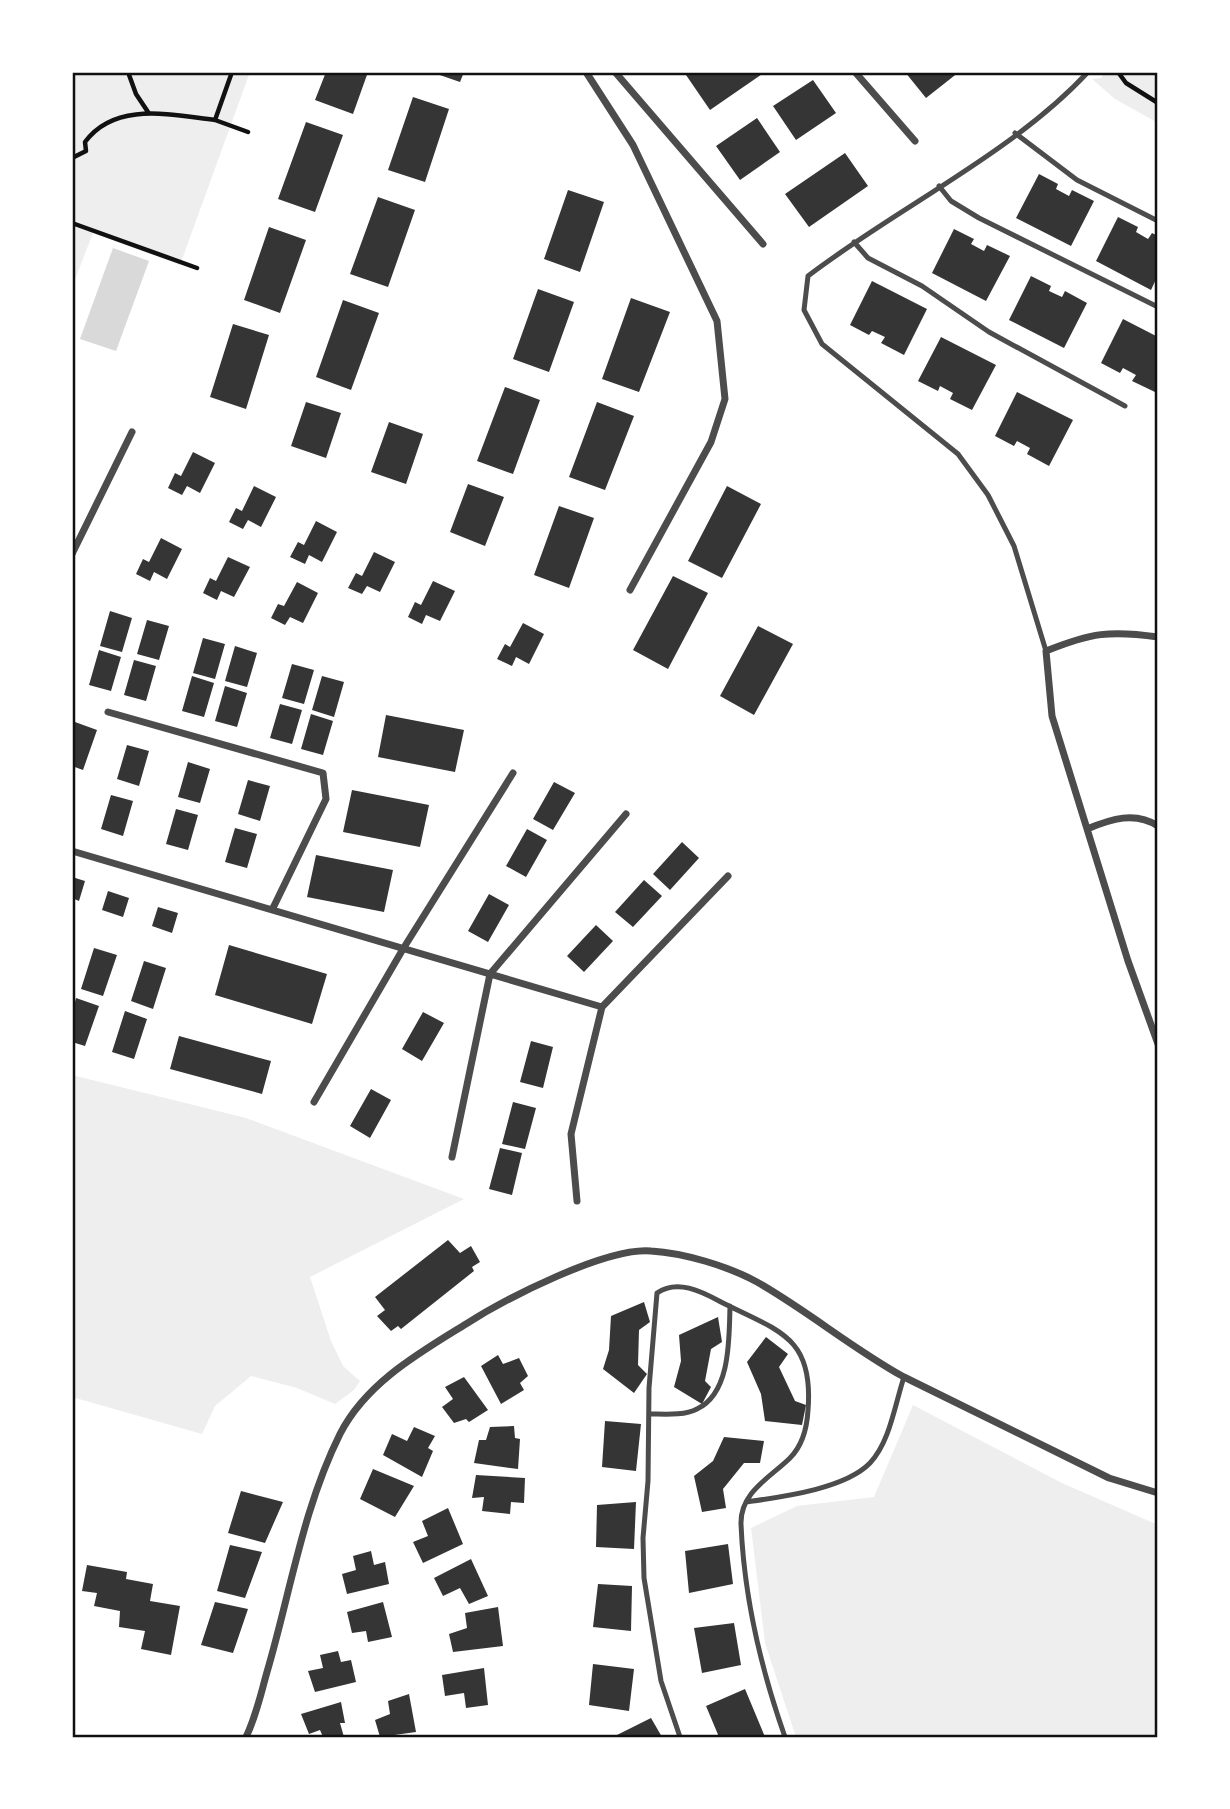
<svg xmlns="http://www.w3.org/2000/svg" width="1230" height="1809" viewBox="0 0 1230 1809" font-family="Quicksand,sans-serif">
  <rect width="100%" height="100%" fill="#fff"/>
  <path fill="#eee" d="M72,72H250L180,265L93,233L72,287Z
    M1105,72H1158V123L1115,99L1092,79L1101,78Z
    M72,1075L246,1118L464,1199L310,1277L331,1341L343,1366L360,1381L354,1390L335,1404L297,1388L251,1376L215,1406L202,1434L72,1397Z
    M913,1405L1062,1483L1158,1525V1737H796L765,1643L751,1528L797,1506L874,1497Z"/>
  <path fill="#d9d9d9" d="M113,248L149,261L116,351L80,339Z"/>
  <path fill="#353535" d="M326,72H368L353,114L315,100Z
    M431,72H464L460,82Z
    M691,72H765L710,110L686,75Z
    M905,72H959L926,98Z
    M813,80L836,113L796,140L773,106Z
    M413,97L449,109L425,182L388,170Z
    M757,118L780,152L740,180L716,146Z
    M306,122L343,135L315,212L278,199Z
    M845,153L868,186L809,227L785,194Z
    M1039,174L1058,184L1056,189L1069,196L1072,190L1094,201L1071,246L1016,218Z
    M568,190L604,202L580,272L544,259Z
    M378,197L415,210L388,287L350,274Z
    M1118,217L1138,227L1136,232L1148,239L1152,233L1158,236V275L1151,290L1096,261Z
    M269,227L306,240L280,313L244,300Z
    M954,229L974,239L971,244L984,251L987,245L1010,256L986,301L932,273Z
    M1031,276L1051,286L1049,291L1062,297L1065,291L1087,303L1064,348L1009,320Z
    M872,281L927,309L904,355L881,343L885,337L872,331L869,335L850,325Z
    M538,289L574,302L549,372L513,359Z
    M631,298L670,312L639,392L602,379Z
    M343,300L379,313L351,390L316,377Z
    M1123,319L1158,337V386L1155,392L1132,381L1136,375L1123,368L1120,373L1101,363Z
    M233,324L269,335L246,409L210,397Z
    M941,337L996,365L972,410L950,399L953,393L940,386L938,391L918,381Z
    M505,387L540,400L513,474L477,461Z
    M1017,392L1073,420L1049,466L1027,454L1030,448L1017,441L1014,446L995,436Z
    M306,402L341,413L326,458L291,446Z
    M597,402L634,416L605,490L569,477Z
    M389,422L423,434L406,484L371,472Z
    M193,452L215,463L200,493L187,486L182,495L168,488L175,473L181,476Z
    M468,484L504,497L485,546L450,532Z
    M254,486L276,497L261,527L248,520L243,529L229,522L236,508L242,511Z
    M727,486L761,504L722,578L688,561Z
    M559,506L594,518L569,588L534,575Z
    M316,521L337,532L322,562L309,555L305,564L290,557L298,542L304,545Z
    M161,538L182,549L167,579L154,572L150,581L136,574L143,559L149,562Z
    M374,552L395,562L380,592L367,586L362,594L348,588L356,573L362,576Z
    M228,557L250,567L234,597L221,591L217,600L203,593L210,578L216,581Z
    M673,576L708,593L668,669L633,650Z
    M433,581L455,591L440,621L426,615L422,624L408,617L415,602L421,605Z
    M297,582L318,593L303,623L290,617L285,625L271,618L278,604L284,606Z
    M110,611L132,618L122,652L100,646Z
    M147,620L169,626L159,660L137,654Z
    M523,623L544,634L529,664L516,657L512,666L497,659L505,644L510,647Z
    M758,626L793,644L754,715L720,696Z
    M203,638L225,644L215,679L193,673Z
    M235,646L257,653L247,687L225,681Z
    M99,650L121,657L111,691L89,685Z
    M134,660L156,666L146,701L124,695Z
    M292,664L314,670L304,704L282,698Z
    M192,676L214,683L204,717L182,711Z
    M322,676L344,682L334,717L312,710Z
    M225,686L247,693L237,727L215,721Z
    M280,704L302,710L292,744L270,738Z
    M311,714L333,721L323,755L301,749Z
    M386,715L464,730L455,772L378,757Z
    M75,722L97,730L83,770L72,766Z
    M127,745L149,751L139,786L117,779Z
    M188,762L210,769L200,803L178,797Z
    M248,780L270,786L260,821L238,814Z
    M554,782L575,793L553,830L533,819Z
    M352,790L429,805L420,847L343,832Z
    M111,795L133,801L123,836L101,829Z
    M176,809L198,815L188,850L166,844Z
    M235,828L257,834L247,868L225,862Z
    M527,829L547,840L526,877L506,866Z
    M682,842L699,858L670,890L653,874Z
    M316,855L393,870L384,912L307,897Z
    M72,877L85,881L79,901L72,898Z
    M644,880L662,896L633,927L615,912Z
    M108,891L129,898L123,917L102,910Z
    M489,894L509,905L488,942L468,931Z
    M158,907L178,913L172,933L152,926Z
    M596,925L613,941L584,972L567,956Z
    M229,945L327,974L312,1024L215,995Z
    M94,948L117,955L103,996L81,989Z
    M144,961L166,968L153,1009L131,1001Z
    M76,998L99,1006L85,1046L72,1042V1013Z
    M125,1011L147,1019L134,1059L112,1052Z
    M423,1012L444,1023L422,1061L402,1049Z
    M179,1036L271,1061L262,1094L170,1069Z
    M531,1041L553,1047L543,1088L520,1082Z
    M371,1089L391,1100L370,1138L350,1126Z
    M513,1102L536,1108L525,1149L502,1144Z
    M500,1148L522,1153L512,1195L489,1189Z
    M448,1240L460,1253L471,1246L480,1262L472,1267L474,1271L401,1329L398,1326L391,1331L377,1316L385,1310L375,1297Z
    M644,1302L650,1322L639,1330L638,1365L647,1374L634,1393L603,1369L609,1350L611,1316Z
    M718,1317L722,1342L711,1349L705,1381L711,1387L702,1404L674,1387L681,1361L679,1335Z
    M766,1337L788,1354L779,1367L795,1401L806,1405L802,1425L765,1421L761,1394L747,1362Z
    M498,1355L503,1364L519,1358L528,1376L520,1383L524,1390L501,1404L481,1366Z
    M464,1377L488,1410L469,1422L466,1419L454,1423L442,1407L453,1399L445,1387Z
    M605,1421L641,1424L636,1471L602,1467Z
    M514,1426L515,1438L520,1439L518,1469L474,1463L479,1440H486L490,1427Z
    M414,1427L435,1436L428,1448L433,1451L422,1477L383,1455L392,1434L407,1441Z
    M724,1437L764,1441L760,1463H744L723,1489L726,1508L702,1512L694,1476L713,1461Z
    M373,1469L414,1486L395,1517L360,1499Z
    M476,1475L525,1478L524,1503L511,1502L510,1514L482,1511L484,1497L472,1498Z
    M241,1491L283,1502L265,1543L228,1533Z
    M636,1502L634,1549L596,1547L597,1505Z
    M448,1508L463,1544L423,1563L413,1542L428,1536L422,1521Z
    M728,1544L733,1584L689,1593L685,1551Z
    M230,1545L262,1552L245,1598L217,1591Z
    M371,1551L374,1565L385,1562L389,1584L347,1594L342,1574L356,1570L353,1556Z
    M471,1559L488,1596L469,1604L460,1588L443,1596L434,1578Z
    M87,1565L127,1572L126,1579L153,1584L150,1601L180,1606L171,1655L141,1649L145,1631L119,1627L120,1611L94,1606L97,1593L82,1591Z
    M598,1584L632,1586L631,1631L593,1627Z
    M215,1602L248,1609L233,1653L201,1645Z
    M383,1602L392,1637L368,1642L366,1631L352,1633L347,1612Z
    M498,1607L503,1646L453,1652L449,1634L467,1628L465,1613Z
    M734,1623L741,1665L702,1673L694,1628Z
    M338,1651L341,1662L351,1660L356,1682L315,1692L308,1671L323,1668L320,1655Z
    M593,1664L634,1669L629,1711L589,1705Z
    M484,1668L488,1705L466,1708L464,1693L445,1696L442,1675Z
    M745,1689L765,1737H719L706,1706Z
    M409,1694L416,1732L380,1737L375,1720L390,1714L388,1701Z
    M341,1702L345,1723H340L344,1737H323L320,1730L309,1734L301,1714Z
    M651,1718L662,1737H613Z"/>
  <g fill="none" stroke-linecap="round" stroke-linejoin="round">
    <path stroke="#111" stroke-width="4.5" d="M128,72L136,94L148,112
      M1118,72L1126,83L1158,103
      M215,120L248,132
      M72,158L86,151L85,142C115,101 171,115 215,120L232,72
      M72,223L197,268"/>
    <path stroke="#4c4c4c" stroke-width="5" d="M1015,133L1077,180L1158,221
      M939,186L951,201L979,218L1158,307
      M854,242L868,258L922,286L989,332L1125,406
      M1046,651L1014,546L988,495L958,454L822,344L804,310L808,276C897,208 1013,153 1088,72
      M649,1414C663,1414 684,1416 697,1409C731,1393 729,1338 730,1306
      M746,1502C781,1497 845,1489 870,1463C890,1442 895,1404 904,1377
      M680,1737L661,1681L644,1578L643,1538L648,1481L649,1388L657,1293C677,1279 701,1291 721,1302C778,1331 814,1336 808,1410C807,1428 803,1445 790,1458C771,1477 740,1492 741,1524C744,1597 761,1669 785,1737"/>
    <path stroke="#4c4c4c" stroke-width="7" d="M586,72L633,145L717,321L725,399L711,442L630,590
      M615,72L763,244
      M855,72L915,141
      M72,554L132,432
      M1158,637C1110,630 1091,633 1046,651L1052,716L1128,961L1158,1044
      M108,712L323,773L326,799L273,908
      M1087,829C1111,819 1135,811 1158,826
      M72,851L602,1007
      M314,1102L403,949L513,773
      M452,1157L490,974L626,814
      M577,1201L571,1134L602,1007L728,876
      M246,1737C256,1717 261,1693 267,1672C290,1594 303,1508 340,1434C366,1383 419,1353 466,1324C505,1299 606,1247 651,1251C684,1253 728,1266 757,1282C808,1311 853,1349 904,1377L1109,1478L1158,1493"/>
  </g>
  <rect width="1230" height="1809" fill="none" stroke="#ffffff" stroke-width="147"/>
  <rect x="74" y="74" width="1082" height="1662" fill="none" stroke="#111" stroke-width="2.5"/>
</svg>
